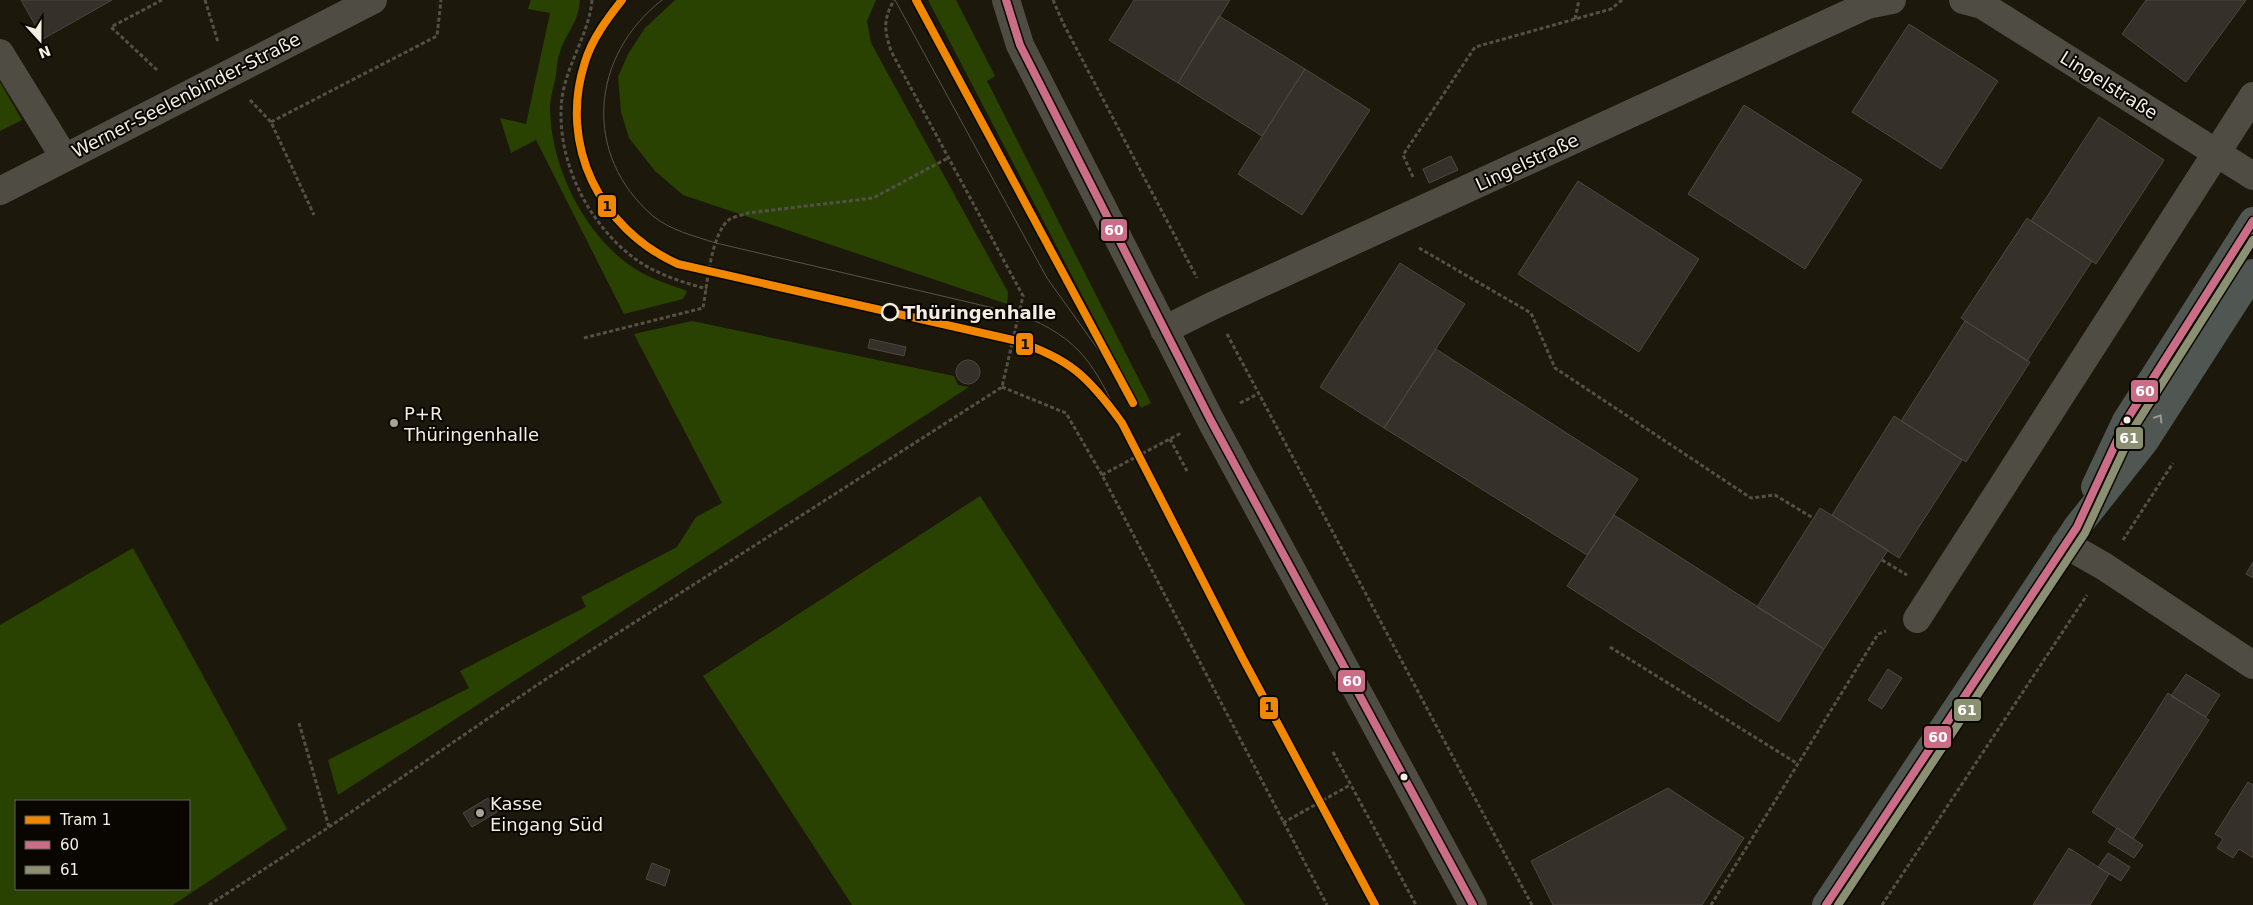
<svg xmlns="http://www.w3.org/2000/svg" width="2253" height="905" viewBox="0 0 2253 905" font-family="'DejaVu Sans',sans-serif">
  <rect width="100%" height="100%" fill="#1c180b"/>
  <path fill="#294201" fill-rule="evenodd" d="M531,0H580C578,25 566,32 560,52C557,59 557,68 556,75C554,86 550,98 550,109C551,166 582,230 628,264C645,277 668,284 687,291L683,299L624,314L536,140L511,153L500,118L526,124L550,13L528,9Z
    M675,0H876L867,21L871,43L1008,292L1007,304L683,195L655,171L629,138L621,112L618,77L628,54L645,28Z
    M928,0H956L995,76L987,81L1151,403L1141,408Z
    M0,82L22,120L0,131Z
    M692,321L954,376L958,385L969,387L338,795L328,760L469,688L460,671L586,607L581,597L677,547L696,517L722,503L634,334Z
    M980,496L1245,905H852L703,676Z
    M133,548L287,829L173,905H0V625ZM189,801V889H16V801Z"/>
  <path fill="#36302b" stroke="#4e4641" d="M21,0H112L43,39Z
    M1134,0H1230L1178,83L1109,40Z
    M2146,0H2246L2186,82L2122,34Z
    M1219,16L1305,69L1262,136L1178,83Z
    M1909,24L1998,81L1941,169L1852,112Z
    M1305,69L1370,110L1302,215L1238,174Z
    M1744,105L1862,180L1805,269L1688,194Z
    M2099,117L2164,160L2096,264L2031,221Z
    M1451,156L1458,170L1429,183L1423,169Z
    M1578,181L1699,259L1639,352L1518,274Z
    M2027,218L2092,261L2027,361L1961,318Z
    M1400,263L1465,304L1384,428L1320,387Z
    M1965,321L2030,362L1966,462L1901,421Z
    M870,339L906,347L904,356L868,348Z
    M1436,349L1638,479L1587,555L1384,428Z
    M956 372a12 12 0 1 1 24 0a12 12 0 1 1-24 0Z
    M1894,416L1962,460L1899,558L1832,515Z
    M1820,508L1888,550L1824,649L1757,607Z
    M1614,515L1824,649L1779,722L1567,586Z
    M2253,562V578L2246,574Z
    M1888,669L1902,678L1882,709L1868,700Z
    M2186,674L2220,695L2206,717L2171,696Z
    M2168,693L2209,720L2133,839L2092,812Z
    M2248,782L2253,785V858L2239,849L2233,858L2217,848L2223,839L2215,834Z
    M1668,788L1744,838L1702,905H1553L1531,861Z
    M488,798L497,812L472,827L463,813Z
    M2117,828L2143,845L2134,858L2108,842Z
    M2069,848L2109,874L2090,905H2033Z
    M2108,853L2130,867L2121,881L2098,867Z
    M652,863L670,870L665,886L646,879Z"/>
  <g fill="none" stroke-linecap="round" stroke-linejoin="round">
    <path stroke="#535048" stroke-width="3" stroke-dasharray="4 2.5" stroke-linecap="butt" d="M205,0L218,42
      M592,0C589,34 567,63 562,98C555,157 586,222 634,258C655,274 682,282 707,289
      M1053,0L1063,23L1197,278
      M1575,19L1579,0
      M157,70L111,27L162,0
      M250,100L271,122L314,215
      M271,122L437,36L441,0
      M1413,177L1403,155L1475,47L1611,9L1622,0
      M1419,248L1531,313L1555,368L1751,498L1775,495L1813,518
      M1227,334L1532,905
      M584,338L703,308C707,286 711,232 730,219C735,216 743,215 748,213L873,198L948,158
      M1002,387L1066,413L1102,475L1327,905
      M1240,403L1258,394
      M1170,439L1187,471
      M1102,475L1181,433
      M2123,540L2173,463
      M1882,560L1907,575
      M1610,647L1798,764
      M299,723L329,827
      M1333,752L1416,905
      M1283,823L1350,785
      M209,905L329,827L543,681L1002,387L1023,296L891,51C884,29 883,20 894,0
      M1711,905L1878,634L1886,631
      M1882,905L2087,595"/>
    <path stroke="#4f4c43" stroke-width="28" d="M1006,0L1020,45L1210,419L1473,905
      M1963,0L1982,5L2253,176
      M0,53L64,157
      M0,191L373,0
      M1164,330L1212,306L1867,5L1892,0
      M2065,544L2105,567L2253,665
      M1917,619L2253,96"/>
    <path stroke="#505652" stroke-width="28" d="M2095,487L2126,421L2253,221
      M1826,905L2077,527L2145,441L2253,273"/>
    <path stroke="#58544c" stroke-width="1" d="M662,0C590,56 582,155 653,216C670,230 694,236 716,243L1019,314C1082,339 1094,365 1122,423
      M895,0L1047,278L1125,387"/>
    <defs>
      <path id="bus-1" d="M1006,0L1020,45L1210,419L1473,905
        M1826,905L2077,527L2126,421L2253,221"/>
      <path id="bus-2" d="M1838,905L2085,533L2135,426L2253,240"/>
    </defs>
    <use href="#bus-1" stroke="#090601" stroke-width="11"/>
    <use href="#bus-2" stroke="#090601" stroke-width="11"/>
    <use href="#bus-1" stroke="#cb6d86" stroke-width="8"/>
    <use href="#bus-2" stroke="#8b9073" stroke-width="8"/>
    <defs>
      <path id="tram-1" d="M622,0C607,19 592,39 585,62C558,145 600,229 678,264L1013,340C1069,358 1088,376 1122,423L1242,657L1375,905
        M916,0L1133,403"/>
    </defs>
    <use href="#tram-1" stroke="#090601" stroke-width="11"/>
    <use href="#tram-1" stroke="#f18700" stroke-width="8"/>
  </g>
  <defs><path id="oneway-chevron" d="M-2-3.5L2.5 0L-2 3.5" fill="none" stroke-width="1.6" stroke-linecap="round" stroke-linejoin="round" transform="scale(1.25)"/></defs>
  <use stroke="#999a92" href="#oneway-chevron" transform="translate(2159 418) rotate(-57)"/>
  <circle fill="#090601" stroke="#f3eee0" stroke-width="2.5" cx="890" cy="312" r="8"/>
  <g fill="#f3eee0" stroke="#090601" stroke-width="2">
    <circle cx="2127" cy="420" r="4.5"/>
    <circle cx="1404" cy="777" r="4.5"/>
  </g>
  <g fill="#a8a395" stroke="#090601" stroke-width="2">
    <circle cx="394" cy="423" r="5"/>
    <circle cx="480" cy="813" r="5"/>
  </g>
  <g text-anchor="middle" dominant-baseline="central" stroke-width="4" stroke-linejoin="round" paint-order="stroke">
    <g font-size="18" fill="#f3eee0" stroke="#090601">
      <text transform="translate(2109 85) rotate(32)">Lingelstraße</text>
      <text transform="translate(186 95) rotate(-27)">Werner-Seelenbinder-Straße</text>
      <text transform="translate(1527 162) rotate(-25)">Lingelstraße</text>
    </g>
    <g font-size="18" font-weight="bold" fill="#f3eee0" stroke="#090601" text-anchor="start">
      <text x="903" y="312">Thüringenhalle</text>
    </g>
    <g font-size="18" fill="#f3eee0" stroke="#090601" text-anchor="start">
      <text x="404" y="413">P+R<tspan x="404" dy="21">Thüringenhalle</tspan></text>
      <text x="490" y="803">Kasse<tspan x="490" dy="21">Eingang Süd</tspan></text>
    </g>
  </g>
  <g stroke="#090601" stroke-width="2">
    <rect x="597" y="194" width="20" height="24" rx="5" fill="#f18700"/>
    <rect x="1100" y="218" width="28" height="24" rx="5" fill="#cb6d86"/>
    <rect x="1015" y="332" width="19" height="24" rx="5" fill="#f18700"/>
    <rect x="2130" y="379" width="29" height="24" rx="5" fill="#cb6d86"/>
    <rect x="2115" y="426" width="29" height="24" rx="5" fill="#8b9073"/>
    <rect x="1337" y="669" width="29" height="24" rx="5" fill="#cb6d86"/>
    <rect x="1259" y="696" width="20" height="24" rx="5" fill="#f18700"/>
    <rect x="1953" y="698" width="29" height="24" rx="5" fill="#8b9073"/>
    <rect x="1923" y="725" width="29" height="24" rx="5" fill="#cb6d86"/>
  </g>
  <g font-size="14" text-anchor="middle" font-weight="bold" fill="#fff">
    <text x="1114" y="235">60</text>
    <text x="2145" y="396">60</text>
    <text x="2129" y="443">61</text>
    <text x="1352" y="686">60</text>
    <text x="1967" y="715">61</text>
    <text x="1938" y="742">60</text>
  </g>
  <g font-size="14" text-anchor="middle" font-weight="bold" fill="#111">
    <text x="607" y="211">1</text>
    <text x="1025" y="349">1</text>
    <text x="1269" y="712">1</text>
  </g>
  <rect x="15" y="800" width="175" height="90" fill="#090601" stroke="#67635a"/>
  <rect x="25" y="816" width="25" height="8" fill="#f18700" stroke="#67635a"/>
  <text x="60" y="825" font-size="15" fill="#f3eee0">Tram 1</text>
  <rect x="25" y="841" width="25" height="8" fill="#cb6d86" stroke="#67635a"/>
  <text x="60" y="850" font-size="15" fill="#f3eee0">60</text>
  <rect x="25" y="866" width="25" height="8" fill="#8b9073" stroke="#67635a"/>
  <text x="60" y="875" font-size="15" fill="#f3eee0">61</text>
  <g transform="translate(40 40) rotate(159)" stroke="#090601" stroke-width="4" paint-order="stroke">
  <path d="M0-4L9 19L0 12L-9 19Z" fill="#f3eee0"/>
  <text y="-8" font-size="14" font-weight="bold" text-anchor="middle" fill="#f3eee0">N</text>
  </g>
</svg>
